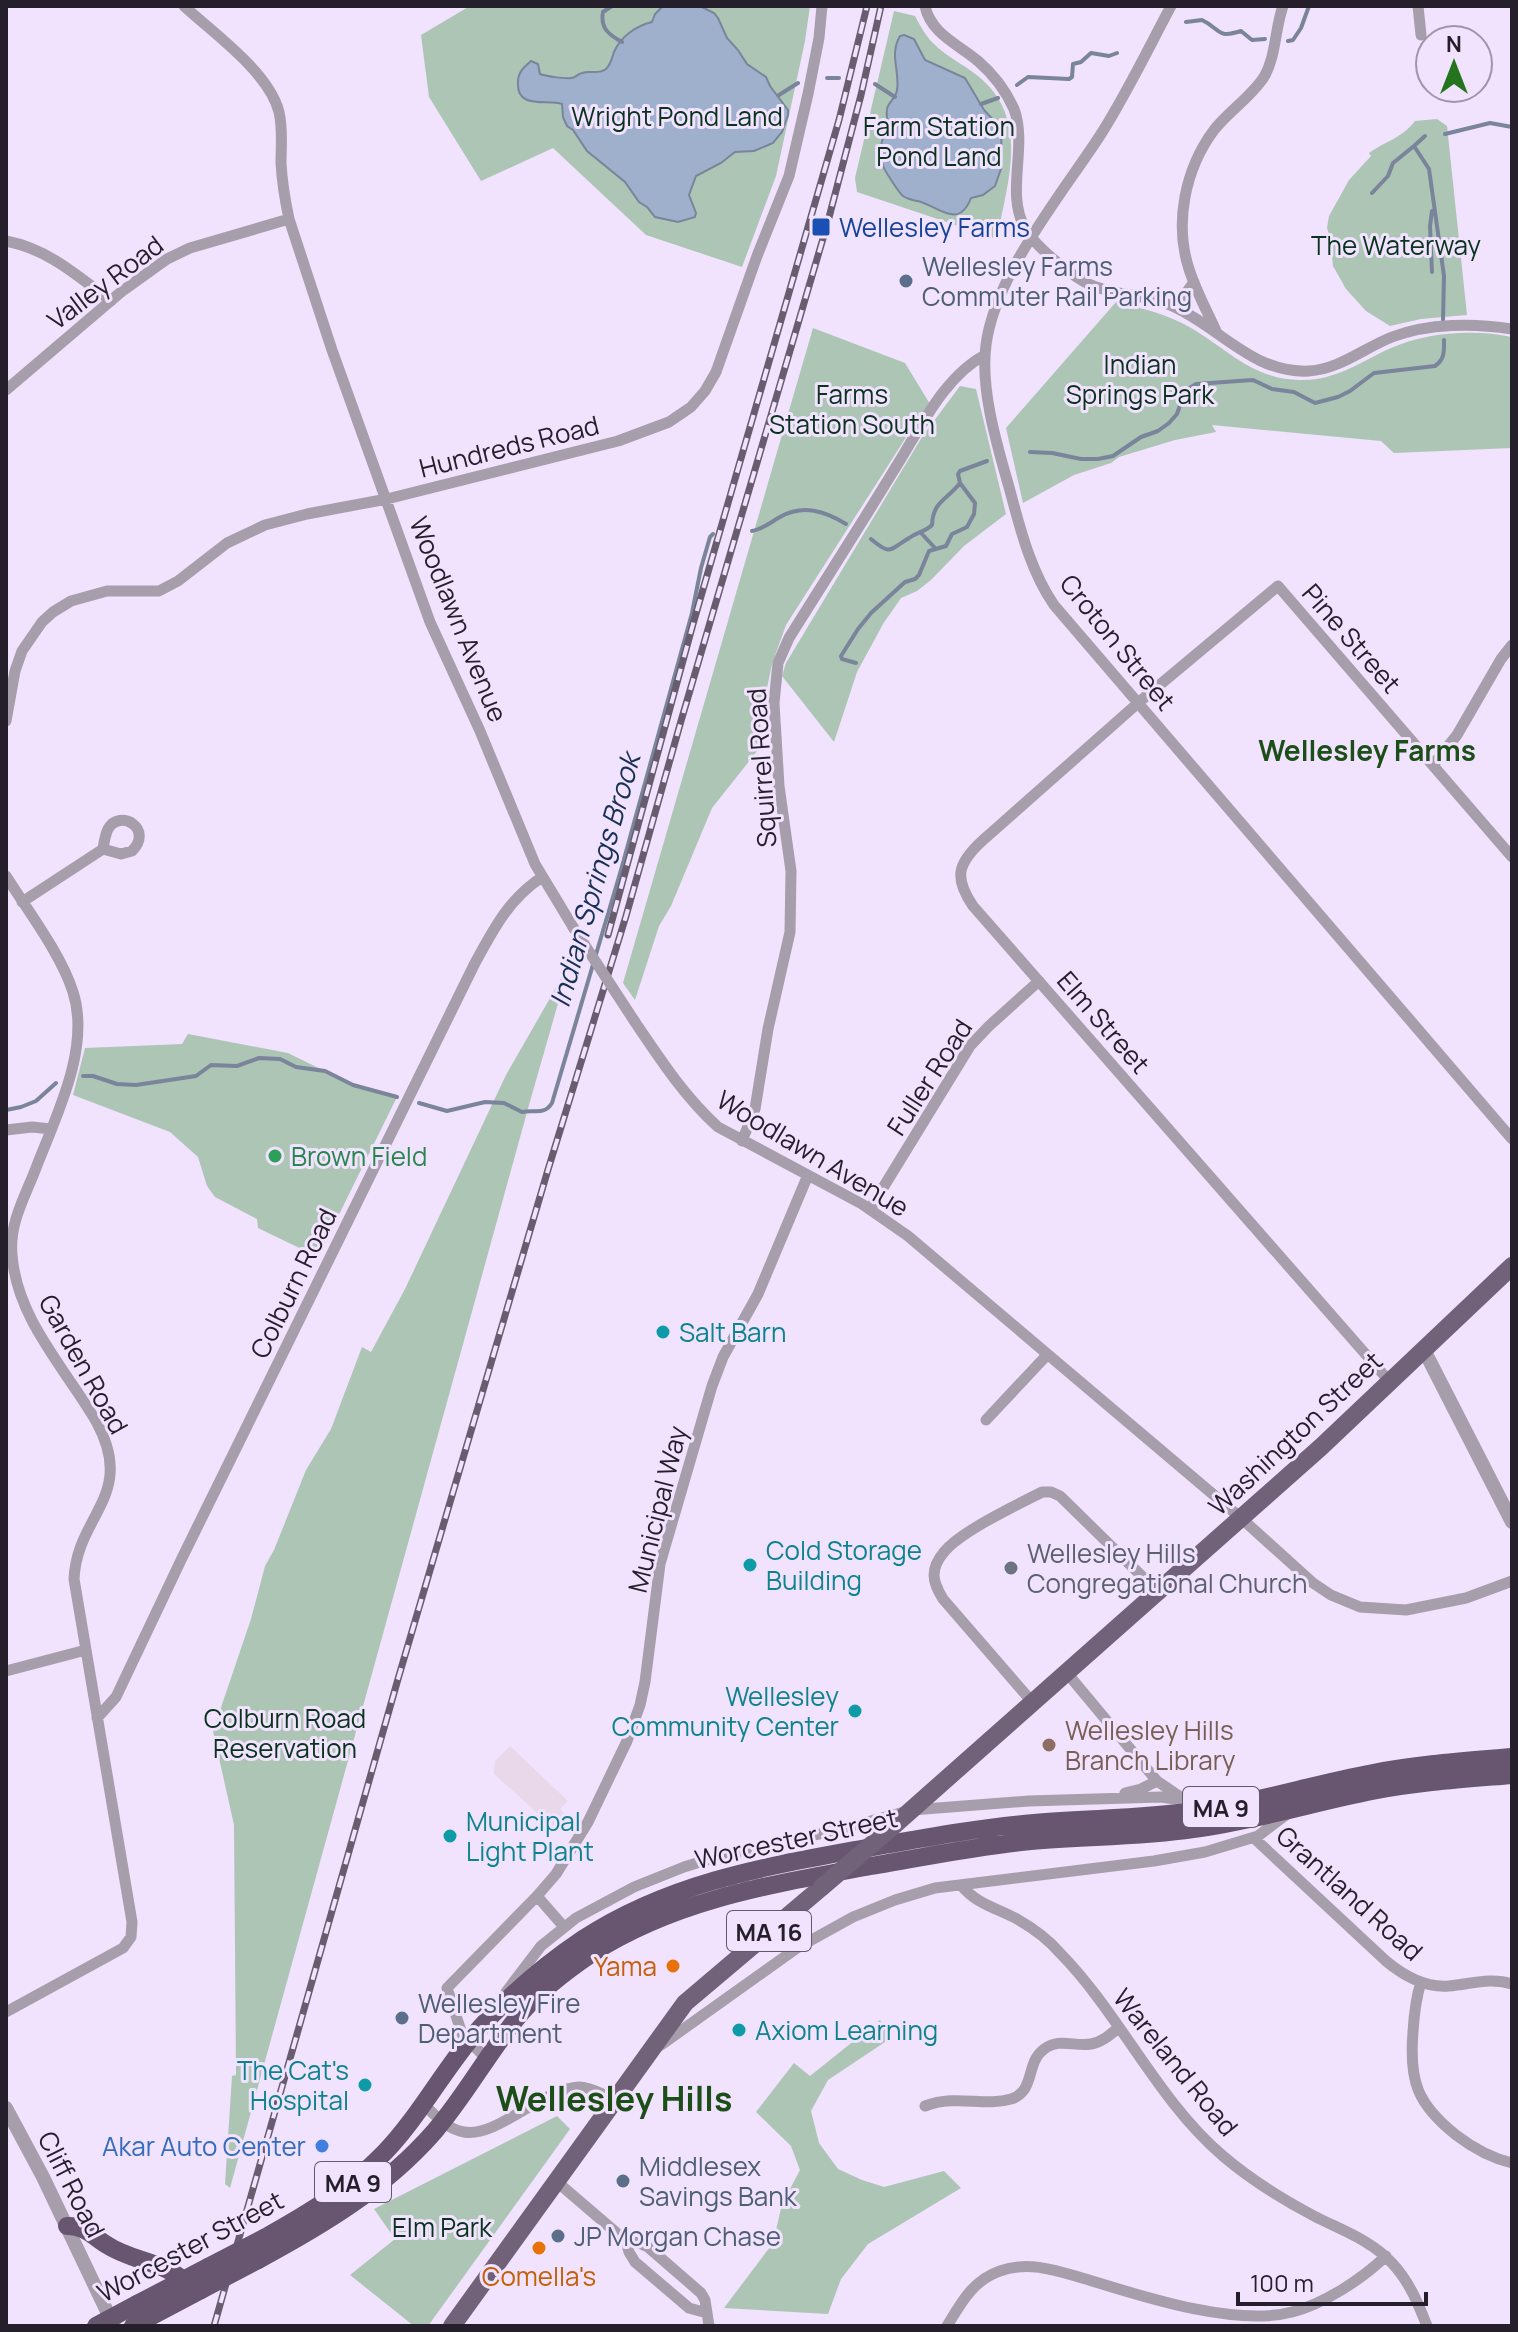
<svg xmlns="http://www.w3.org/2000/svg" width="1518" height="2332" viewBox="0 0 1518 2332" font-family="Manrope,sans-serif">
  <rect width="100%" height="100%" fill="#f1e2fd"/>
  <path fill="#e9d8ea" d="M510,1746L568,1801L560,1809L567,1816L555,1829L494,1774L495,1761Z"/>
  <path fill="#adc5b5" d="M470,6H810L805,41L776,176L742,267L646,235L553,148L481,181L429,97L421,35Z
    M894,11L915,16C920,25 925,35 932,42C945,56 963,64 978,76C1031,119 1007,182 997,239L857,192L855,178Z
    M1437,119L1447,126L1467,315L1421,319L1390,326L1366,311L1346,289L1333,266L1330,237L1327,228L1329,216L1349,180L1371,156L1369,153C1387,140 1401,139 1415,121Z
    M1116,302C1142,308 1167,314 1191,328C1229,350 1252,379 1300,380C1335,381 1360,362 1391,348C1427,332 1474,329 1512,337V448L1394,453L1381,441L1212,425L1216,432L1175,440L1119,457L1111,463L1074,475L1023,503L1006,428Z
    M813,328L905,363L930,404L912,428L786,625L772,664L760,722L762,745L712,808L671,906L659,926L635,1000L623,983Z
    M960,386L976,389L1006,514L964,546L931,580L917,591L901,598L883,624L857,672L834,742L782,676L786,663L922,437Z
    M569,965L529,1105L230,2188L225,2184L232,2076L236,2075L234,1825L213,1731L251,1619L265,1566L274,1550L306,1470L331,1429L362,1347L371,1352L405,1289L506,1075Z
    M188,1034L288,1053L353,1085L397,1097L318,1257L258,1228L257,1219L215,1197L207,1186L198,1157L170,1132L73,1095L85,1048L182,1044Z
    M880,2020L891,2038L828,2080L811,2111L819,2143L838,2169L862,2180L884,2187L944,2171L961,2188L868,2244L841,2279L828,2314L724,2308L773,2243L782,2204L800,2170L791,2146L756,2112L794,2063L810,2076Z
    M557,2116L570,2129L428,2326H414L350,2275L395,2239L374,2209Z"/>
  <path fill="#9eb0cb" stroke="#7a849b" stroke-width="2" d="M663,6H700L714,13L718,18L727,38L738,50L747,64L766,77L770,86L788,110V115L782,132L773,143L754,151L735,152L721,163L696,176L689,195L696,213L695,217L678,222L655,217L647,207L639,202L625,182L587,151L573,130L567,126L563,117L562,104C547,99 516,110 518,82C518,72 524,67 531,61L538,64L540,74C545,76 565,79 571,78C576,78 577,74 582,73C590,70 598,75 606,69C611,64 612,58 614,52C621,36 636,26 652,22L655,14Z
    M904,35L914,39L925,60L965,78L984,110L998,125L1001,131L1002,166L995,186L983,195L971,198C959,229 940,208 921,202C915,200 908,200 903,196C899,193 885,171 883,166C876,150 884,138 887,124C888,118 885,111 888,106C892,99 896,97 897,90C900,70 889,55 900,36Z"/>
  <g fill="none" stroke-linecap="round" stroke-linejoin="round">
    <path stroke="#7a849b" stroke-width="4" d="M612,6L603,12C600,28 609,35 622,42
      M1186,22L1202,20C1221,29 1216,39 1241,31L1252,40L1265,39
      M1288,41L1293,40L1301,28L1309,6
      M827,78H839
      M875,84L895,97
      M1017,85L1028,77L1069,79L1072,77L1073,64L1081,62L1091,53L1109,56L1117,53
      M779,95L798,83
      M981,104L998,98
      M1445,134L1490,123L1512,127
      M1425,136L1414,146L1429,169L1444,276L1443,320
      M1372,193L1388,176L1393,163L1414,146
      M1432,211L1430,226L1432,272
      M1030,452L1052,453L1081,459H1098L1113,456L1141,437L1158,431L1169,423L1177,414L1185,391L1196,384L1253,380L1272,389L1294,392L1315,403L1338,397L1350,391L1374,373L1435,366C1445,359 1444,351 1444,340
      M752,531C763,529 771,522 780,517C803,504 825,511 846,524
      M922,534L935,548
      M871,539C891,556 889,550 909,538C917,532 925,532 932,525C933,501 947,500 960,483L958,474L960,471L987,461
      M856,663L842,659L841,656L858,629L871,613L905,582L915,579L919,575L929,551L946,546L952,534L967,527L974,514L975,503L960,483
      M83,1076H93L117,1084L136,1085L196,1076L211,1065L237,1066L259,1058L280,1059L296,1067L325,1071L353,1085L397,1097
      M419,1103L447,1111L485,1102L504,1103L522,1112C534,1109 544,1116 552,1103L621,870L692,613L701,568L710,537L713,534
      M6,1110L21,1107L36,1101L56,1083"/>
    <path stroke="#a79eac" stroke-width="11" d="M184,6C213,33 269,72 279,112C283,129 281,146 281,163C282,182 285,200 289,219L332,350L430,622L480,731L535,864L573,927
      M925,6C931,34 958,44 978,61C993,74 1006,91 1014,109C1028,147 1005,193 1025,228C1034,245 1066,271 1083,281C1109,296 1142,293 1170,305C1218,325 1252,374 1309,371C1340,369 1364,348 1392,337C1429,323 1474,323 1512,329
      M1171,6C1148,49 1127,93 1101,134C1063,193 995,274 986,345C980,389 997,445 1009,487C1020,528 1030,570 1054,605L1512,1139
      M1418,6L1421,35
      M6,241C48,249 78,276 111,301
      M1176,307L1194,282
      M1216,331C1207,311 1196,291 1189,269C1174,223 1185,169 1214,130C1229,111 1251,97 1264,77C1276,57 1275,28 1283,6
      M6,390L121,292L167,259L190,248L289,219
      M6,721L15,671L22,651L42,622L53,612L71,601L107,591H159L178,581L227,543L265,525L307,514L387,499L618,441L669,422L691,407L705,391L716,372L757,256L789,176L808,94L819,38L822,6
      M1433,765L1457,735L1501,659L1512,645
      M6,876C28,911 61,954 73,992C91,1048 56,1116 36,1168C25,1197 9,1223 12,1255C17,1319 65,1368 96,1421C137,1496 77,1514 74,1579L132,1922L131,1937L123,1948L6,2012
      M22,902L103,849C104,843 105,835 108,829C120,808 154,829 132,851L121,854L103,849
      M635,1022C660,1059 684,1096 718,1127L862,1204L908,1236L1241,1518L1313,1583L1331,1595L1360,1607L1406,1610L1466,1598L1512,1581
      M6,1130L32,1127L51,1129
      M742,1141L755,1109L768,1029L790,932L791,871L779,786L774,703L778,663L789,638C824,582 860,526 894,470C919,431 943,377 985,355
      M870,1209L970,1046L989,1026L1039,981
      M1390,1382L973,906C954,878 957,864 982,841L1138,703L1278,586L1512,857
      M986,1420L1047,1355
      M6,1671L86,1650
      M1067,1673L1157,1781L1182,1798
      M1033,1703L943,1599C939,1592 934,1584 934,1575C934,1567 939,1558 944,1552C961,1531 1017,1505 1042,1492H1051L1060,1496L1158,1592
      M97,1718L116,1697L182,1558L475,963C494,928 509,899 542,877
      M1125,1793L1141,1789L1157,1781
      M1254,1838L1386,1961C1404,1976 1426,1988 1449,1986C1472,1984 1490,1977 1512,1984
      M961,1885C976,1904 997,1908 1017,1919C1033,1928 1048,1939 1060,1953C1120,2014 1157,2100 1223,2156C1251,2180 1282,2199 1314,2216C1341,2230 1371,2240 1392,2263C1409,2281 1418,2303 1427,2326
      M537,1896L564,1927
      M1421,1982C1416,1998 1414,2015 1413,2032C1409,2081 1417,2104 1456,2135C1473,2148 1491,2158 1512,2163
      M506,1992L541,1946L576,1918L634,1887L684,1867L719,1856L833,1831L912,1810L1029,1801L1161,1797L1208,1804
      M661,2045L797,1948L853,1917L895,1900L935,1888L1154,1861L1205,1852L1258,1836L1287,1814
      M487,2059L462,2034L447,1988L537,1896L556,1874L588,1822L627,1741L640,1705L645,1682L660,1564L712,1386L723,1357L758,1294L808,1175
      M423,2104C434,2114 448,2130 464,2132C497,2138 543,2088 579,2087C591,2087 603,2095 614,2099
      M925,2106C957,2094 984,2107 1011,2099C1035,2092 1026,2063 1043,2050C1059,2037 1074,2047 1091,2044C1102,2042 1110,2035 1118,2028
      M556,2181L626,2241L639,2243L648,2247L701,2293L705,2300L709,2326
      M626,2241L629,2252L635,2262L689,2308L707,2313
      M947,2326C961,2303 973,2280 1000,2271C1031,2260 1060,2272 1089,2280C1144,2297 1236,2327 1292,2312C1324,2304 1362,2279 1386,2256"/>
    <path stroke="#a79eac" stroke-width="14" d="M1424,1350L1512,1522
      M6,2108L43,2177L114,2326"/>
    <path stroke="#716179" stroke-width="18" d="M891,1828L1321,1447L1512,1266
      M452,2326L685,2003L822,1887"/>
    <path stroke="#685670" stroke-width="18" d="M67,2226C83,2225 94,2237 107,2245C131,2261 162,2261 183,2280
      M264,2238C307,2214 349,2189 384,2153C416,2120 439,2078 468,2042C501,2002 540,1968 583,1939C669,1883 762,1867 861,1849C918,1839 976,1828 1034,1823C1088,1818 1141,1819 1195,1811C1255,1803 1313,1784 1373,1773C1419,1764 1466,1761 1512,1757
      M258,2260C323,2225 385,2188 434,2132C466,2095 489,2051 521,2013C541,1990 566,1971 591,1954C676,1899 774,1884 871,1866C925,1857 977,1846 1031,1841C1085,1836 1139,1837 1193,1829C1254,1821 1312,1803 1372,1791C1418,1782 1465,1779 1512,1775
      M137,2304L208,2267
      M133,2326L201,2290"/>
    <defs>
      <path id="rail" d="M608,935L693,624L839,120L867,6
        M214,2326L398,1679L547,1173L626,916L681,721L827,225L861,95L881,6"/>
    </defs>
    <use href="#rail" stroke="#675d6f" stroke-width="7"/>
    <use href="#rail" stroke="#f1e2fd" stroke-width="4" stroke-dasharray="12" stroke-linecap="butt"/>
    <path stroke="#a79eac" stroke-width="11" d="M573,927L635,1022"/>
    <path stroke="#716179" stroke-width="18" d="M822,1887L891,1828"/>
    <path stroke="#685670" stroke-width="18" d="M208,2267L264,2238
      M201,2290L258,2260
      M96,2326L137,2304"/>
  </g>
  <rect fill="#1a4fb4" stroke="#f1e2fd" stroke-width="3" x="811" y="217" width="20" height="20" rx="4"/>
  <g fill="#5c6f8a" stroke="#f1e2fd" stroke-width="3">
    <circle cx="906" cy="281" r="8"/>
    <circle cx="402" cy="2018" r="8"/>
    <circle cx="623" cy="2181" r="8"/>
    <circle cx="558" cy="2236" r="8"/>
  </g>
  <circle fill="#2e9e5b" stroke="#f1e2fd" stroke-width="3" cx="275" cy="1156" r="8"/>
  <g fill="#0f9aa8" stroke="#f1e2fd" stroke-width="3">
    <circle cx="663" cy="1332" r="8"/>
    <circle cx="750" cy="1565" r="8"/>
    <circle cx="855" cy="1711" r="8"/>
    <circle cx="450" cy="1836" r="8"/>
    <circle cx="739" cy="2030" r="8"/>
    <circle cx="365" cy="2085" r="8"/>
  </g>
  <circle fill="#6b7280" stroke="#f1e2fd" stroke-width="3" cx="1011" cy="1568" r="8"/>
  <circle fill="#8d6e63" stroke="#f1e2fd" stroke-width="3" cx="1049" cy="1745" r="8"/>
  <g fill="#e8710a" stroke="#f1e2fd" stroke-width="3">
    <circle cx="673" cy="1966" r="8"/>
    <circle cx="539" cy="2248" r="8"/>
  </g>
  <circle fill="#3f7fe0" stroke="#f1e2fd" stroke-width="3" cx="322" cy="2146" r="8"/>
  <g text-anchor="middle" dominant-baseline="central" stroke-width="6" stroke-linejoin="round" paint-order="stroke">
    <g fill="#f1e2fd" stroke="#62596a" stroke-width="2">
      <rect x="1183" y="1787" width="76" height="40" rx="6"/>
      <rect x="727" y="1911" width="84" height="40" rx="6"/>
      <rect x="315" y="2162" width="76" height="40" rx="6"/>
    </g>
    <g font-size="24" font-weight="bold" fill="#251e2b">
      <text x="1221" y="1807">MA 9</text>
      <text x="769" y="1931">MA 16</text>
      <text x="353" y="2182">MA 9</text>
    </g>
    <g font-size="26" fill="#0a331e" stroke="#f1e2fd">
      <text x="677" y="116">Wright Pond Land</text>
      <text x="939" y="126">Farm Station<tspan x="939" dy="30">Pond Land</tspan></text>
      <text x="1396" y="245">The Waterway</text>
      <text x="1140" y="364">Indian<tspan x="1140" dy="30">Springs Park</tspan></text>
      <text x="852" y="394">Farms<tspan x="852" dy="30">Station South</tspan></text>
      <text x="285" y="1718">Colburn Road<tspan x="285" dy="30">Reservation</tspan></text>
      <text x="442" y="2227">Elm Park</text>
    </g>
    <g font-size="26" fill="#164399" stroke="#f1e2fd" text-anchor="start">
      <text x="839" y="227">Wellesley Farms</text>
    </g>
    <g font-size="26" fill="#4e5e75" stroke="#f1e2fd" text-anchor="start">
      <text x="922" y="266">Wellesley Farms<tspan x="922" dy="30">Commuter Rail Parking</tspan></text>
      <text x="418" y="2003">Wellesley Fire<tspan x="418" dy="30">Department</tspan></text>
      <text x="639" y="2166">Middlesex<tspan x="639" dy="30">Savings Bank</tspan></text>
      <text x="574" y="2236">JP Morgan Chase</text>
    </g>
    <g font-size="26" fill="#251e2b" stroke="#f1e2fd">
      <text transform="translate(105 282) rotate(-37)">Valley Road</text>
      <text transform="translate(509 446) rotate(-14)">Hundreds Road</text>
      <text transform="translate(459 619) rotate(68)">Woodlawn Avenue</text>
      <text transform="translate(1352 638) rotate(49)">Pine Street</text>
      <text transform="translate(1118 642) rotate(51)">Croton Street</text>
      <text transform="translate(761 768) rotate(-94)">Squirrel Road</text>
      <text transform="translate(1104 1022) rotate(49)">Elm Street</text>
      <text transform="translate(929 1077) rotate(-57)">Fuller Road</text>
      <text transform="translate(813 1153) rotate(31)">Woodlawn Avenue</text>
      <text transform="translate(293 1283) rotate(-64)">Colburn Road</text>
      <text transform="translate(84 1364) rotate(61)">Garden Road</text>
      <text transform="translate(1295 1433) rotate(-43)">Washington Street</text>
      <text transform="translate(657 1509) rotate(-76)">Municipal Way</text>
      <text transform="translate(796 1838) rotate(-12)">Worcester Street</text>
      <text transform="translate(1350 1893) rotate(42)">Grantland Road</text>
      <text transform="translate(1176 2062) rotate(51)">Wareland Road</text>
      <text transform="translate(72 2184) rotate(63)">Cliff Road</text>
      <text transform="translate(190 2246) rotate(-28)">Worcester Street</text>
    </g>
    <g font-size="26" fill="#27864d" stroke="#f1e2fd" text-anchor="start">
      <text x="291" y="1156">Brown Field</text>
    </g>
    <g font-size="26" fill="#0d838f" stroke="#f1e2fd" text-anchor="start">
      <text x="679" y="1332">Salt Barn</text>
      <text x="766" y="1550">Cold Storage<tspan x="766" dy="30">Building</tspan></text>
      <text x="839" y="1696" text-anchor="end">Wellesley<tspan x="839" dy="30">Community Center</tspan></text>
      <text x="466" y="1821">Municipal<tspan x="466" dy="30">Light Plant</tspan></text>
      <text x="755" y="2030">Axiom Learning</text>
      <text x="349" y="2070" text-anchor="end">The Cat's<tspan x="349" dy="30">Hospital</tspan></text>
    </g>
    <g font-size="26" fill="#5b616d" stroke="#f1e2fd" text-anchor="start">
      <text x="1027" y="1553">Wellesley Hills<tspan x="1027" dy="30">Congregational Church</tspan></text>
    </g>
    <g font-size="26" fill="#785e54" stroke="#f1e2fd" text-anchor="start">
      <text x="1065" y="1730">Wellesley Hills<tspan x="1065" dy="30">Branch Library</tspan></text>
    </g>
    <g font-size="26" fill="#c56008" stroke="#f1e2fd" text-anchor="end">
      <text x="657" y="1966">Yama</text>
      <text x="539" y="2276" text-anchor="middle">Comella's</text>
    </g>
    <g font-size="26" fill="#366cbe" stroke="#f1e2fd" text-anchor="end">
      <text x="306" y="2146">Akar Auto Center</text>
    </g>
    <g font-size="28" font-weight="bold" fill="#1c4e18" stroke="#f1e2fd">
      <text x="1367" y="750">Wellesley Farms</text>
    </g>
    <g font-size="28" font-style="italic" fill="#183055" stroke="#f1e2fd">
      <text transform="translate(594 880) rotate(-74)">Indian Springs Brook</text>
    </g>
    <g font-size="34" font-weight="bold" fill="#1c4e18" stroke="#f1e2fd">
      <text x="614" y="2098">Wellesley Hills</text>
    </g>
  </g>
  <rect width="1518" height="2332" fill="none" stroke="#251e2b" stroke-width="16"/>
  <g transform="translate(1454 64)"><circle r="38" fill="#f1e2fd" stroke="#9f94a9" stroke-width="2"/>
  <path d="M0-6L14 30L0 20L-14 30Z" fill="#23741d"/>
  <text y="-12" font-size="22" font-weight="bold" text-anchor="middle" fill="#251e2b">N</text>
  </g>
  <path d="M1238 2292v12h188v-12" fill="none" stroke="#251e2b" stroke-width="4"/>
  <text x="1250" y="2292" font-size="24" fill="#251e2b" stroke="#f1e2fd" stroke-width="6" paint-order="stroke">100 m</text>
</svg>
